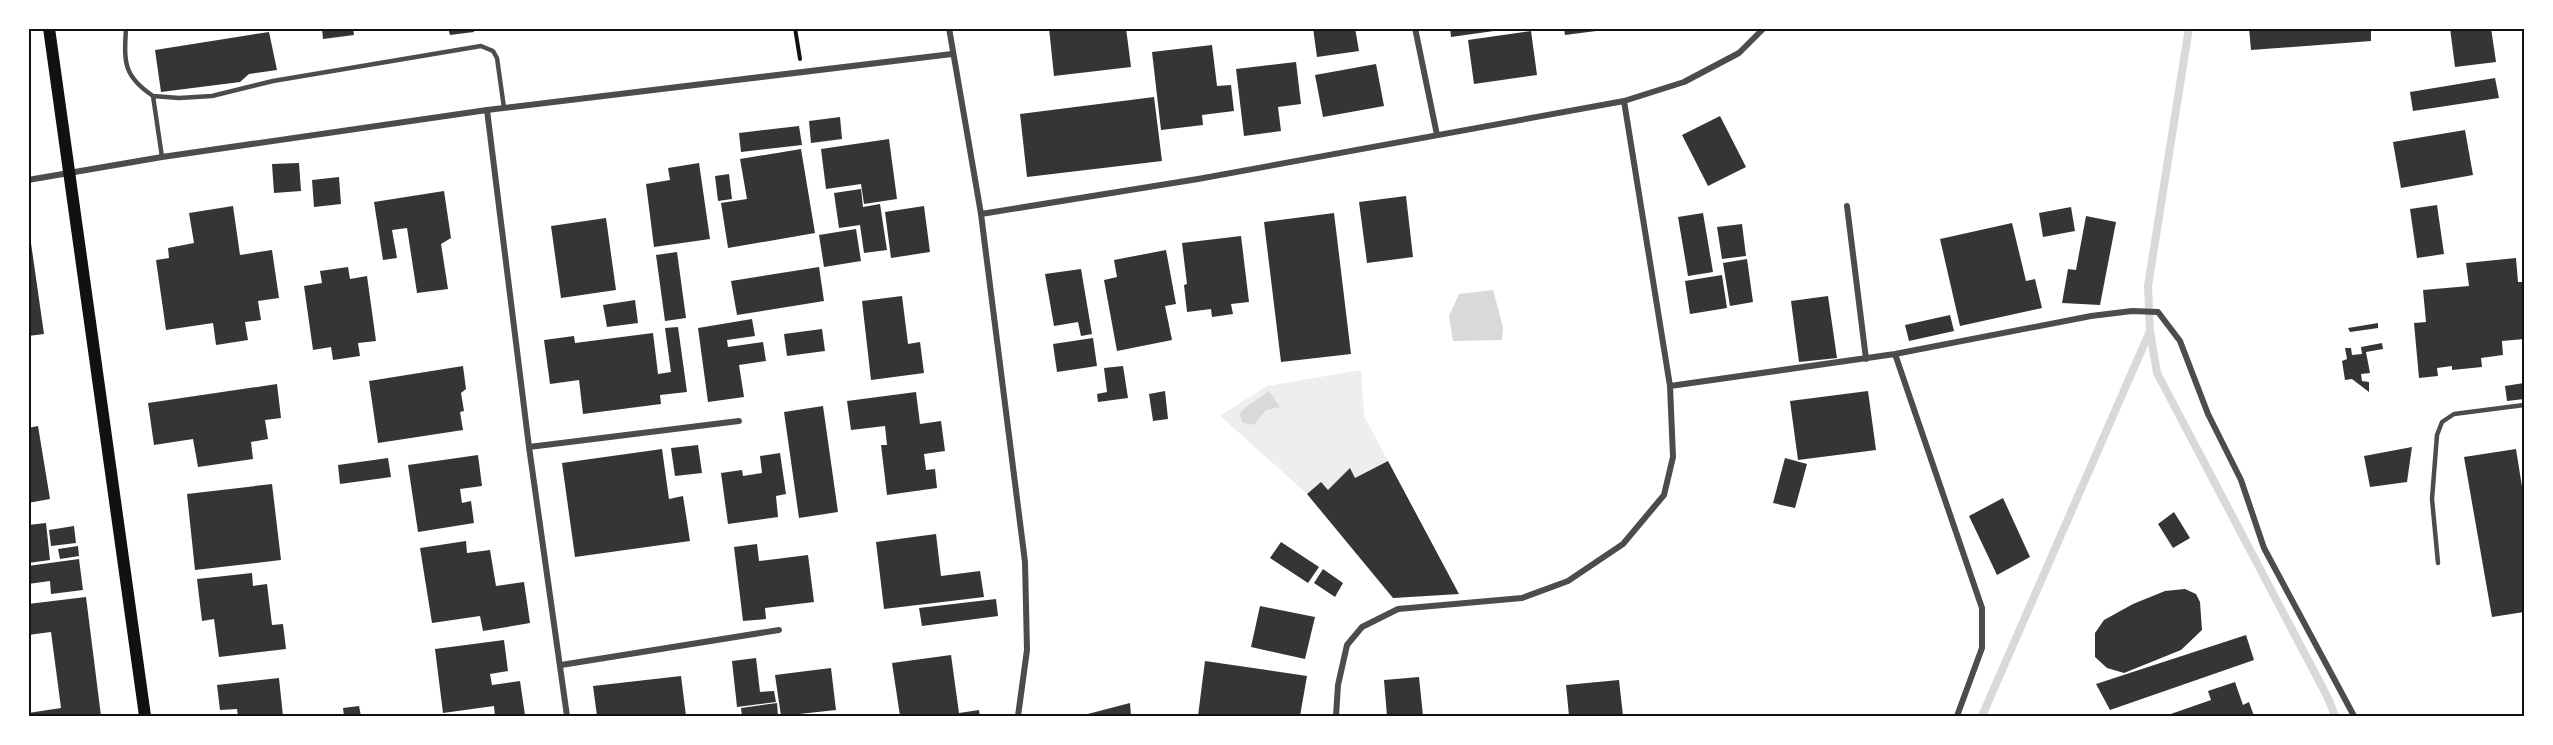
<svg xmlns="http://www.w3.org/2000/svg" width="2553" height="745" viewBox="0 0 2553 745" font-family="'Sofia Sans Condensed',sans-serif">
  <rect width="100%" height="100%" fill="#fff"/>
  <path fill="#eee" d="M1361,370L1364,416L1459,594L1393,598L1307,494L1220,416L1267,386Z"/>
  <path fill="#d9d9d9" d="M1493,290L1503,327L1502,340L1453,341L1449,316L1459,294Z
    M1269,391L1280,407L1266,410L1254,425L1242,422L1240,414C1244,405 1260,399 1269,391Z"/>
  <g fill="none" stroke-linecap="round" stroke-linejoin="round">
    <path stroke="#d9d9d9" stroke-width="8" d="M2189,28L2148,286L2150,331L2157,373L2328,698L2335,716
      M1982,716L2150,331"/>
  </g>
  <path fill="#353535" d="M322,28H353L354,35L323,39Z
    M448,28H474V32L450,35Z
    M1049,28H1126L1131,67L1054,76Z
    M1313,28H1355L1359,51L1317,57Z
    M1450,28H1501V30L1451,37Z
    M1564,28H1604V30L1565,35Z
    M2249,28H2371V41L2251,50Z
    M2450,28H2491L2496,62L2455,67Z
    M1531,31L1537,75L1474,84L1468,40Z
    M269,32L277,70L249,74L240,82L161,92L155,50Z
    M1212,45L1217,86L1231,85L1234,111L1202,115L1203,125L1161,130L1152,52Z
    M1296,62L1301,104L1278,107L1281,131L1244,136L1236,69Z
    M1376,64L1384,106L1323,117L1315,75Z
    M2495,78L2499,98L2413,111L2410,92Z
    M1154,97L1162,161L1027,177L1020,114Z
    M1720,116L1746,167L1708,186L1682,135Z
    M840,117L842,139L811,143L809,121Z
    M799,126L802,145L741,152L739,133Z
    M2465,130L2473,175L2401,188L2393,142Z
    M889,139L897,199L864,204L861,184L826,189L821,149Z
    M801,149L815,233L728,248L721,203L747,199L740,159Z
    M299,163L301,191L274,193L272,164Z
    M699,163L710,239L654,247L646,184L670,180L668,168Z
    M729,174L732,199L718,201L715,176Z
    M339,177L341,204L314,207L312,180Z
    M861,189L863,207L880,204L887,250L864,253L860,225L839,228L834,193Z
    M444,191L451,238L441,244L448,289L417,293L407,228L392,230L397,258L383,260L374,202Z
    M1406,196L1413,257L1367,263L1359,202Z
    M2437,205L2444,254L2417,258L2410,209Z
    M233,206L240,255L272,250L279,298L258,301L261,320L245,322L248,340L216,345L213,323L166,330L156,260L169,258L168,248L194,243L189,213Z
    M924,206L930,252L891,258L885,212Z
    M2071,207L2075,231L2043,237L2039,213Z
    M1334,213L1351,354L1281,362L1264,222Z
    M1703,213L1713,272L1688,276L1678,217Z
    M2086,216L2116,222L2100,305L2062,303L2068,269L2076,270Z
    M606,218L616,290L561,298L551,226Z
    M2012,223L2026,281L2035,279L2042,308L1960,326L1940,239Z
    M1742,224L1746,256L1722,259L1717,227Z
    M856,229L861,261L824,267L819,235Z
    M1241,236L1249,302L1231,304L1233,314L1212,317L1211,309L1187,312L1184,285L1187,284L1182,243Z
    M28,243H31L44,334L28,336Z
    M1166,250L1176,304L1165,306L1172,340L1117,351L1104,280L1117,277L1114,260Z
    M677,252L686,318L665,321L656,255Z
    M2516,258L2518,282H2524V339L2502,341L2503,355L2481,358L2482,367L2452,370V366L2437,368L2438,376L2419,378L2414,323L2426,322L2423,290L2469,286L2466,263Z
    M1747,259L1753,302L1730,306L1723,263Z
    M348,267L350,279L367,276L376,341L358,343L360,356L333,360L331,347L313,350L304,286L322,283L320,271Z
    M819,267L824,301L737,315L731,281Z
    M1081,269L1092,334L1081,336L1078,322L1054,326L1045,274Z
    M1722,275L1727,308L1690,314L1685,281Z
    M902,296L908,344L920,342L924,373L871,380L862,301Z
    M1828,296L1837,358L1799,362L1791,301Z
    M635,300L638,323L607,327L603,305Z
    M1950,315L1954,331L1909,341L1905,325Z
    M752,319L755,336L727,340L728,347L763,342L766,361L739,365L744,397L708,402L698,328Z
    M2378,323V328L2350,332L2348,328Z
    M678,327L687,392L660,395L661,404L583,414L579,380L550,384L544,340L574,336L575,343L653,333L658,374L671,372L665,328Z
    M822,329L825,351L787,356L784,334Z
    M1093,338L1097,366L1057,372L1053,344Z
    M2382,343L2383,349L2366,352L2370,373L2361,374L2362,381L2369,382V392L2352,379L2345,380L2342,361L2347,359L2345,348H2351L2352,355L2362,354L2361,347Z
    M463,366L466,389L461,393L464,411L460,412L463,430L378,443L369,381Z
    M1123,366L1128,398L1098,402L1097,394L1107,392L1104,368Z
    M2524,383V399L2507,401L2505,386Z
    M277,384L281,418L265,420L268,439L251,442L253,459L198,467L193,439L154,445L148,403Z
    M1165,391L1168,419L1153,421L1149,394Z
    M1868,391L1876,450L1798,460L1790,401Z
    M916,392L920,424L941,421L945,451L924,454L926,470L935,469L937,488L887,495L881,445H887L885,426L851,430L847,401Z
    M823,406L838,512L799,518L784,412Z
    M38,426L50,499L28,503V428Z
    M698,445L702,473L675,476L671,448Z
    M2412,447L2407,482L2370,487L2364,456Z
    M662,449L669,499L683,496L690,541L575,557L562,463Z
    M2516,449L2524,499V612L2492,617L2464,457Z
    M780,453L786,494L776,496L778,517L728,524L721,473L742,470L743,476L762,473L760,456Z
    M478,455L482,486L460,489L462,503L471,501L474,523L418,532L408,465Z
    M388,458L391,477L340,484L338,465Z
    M1785,458L1807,464L1795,508L1773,503Z
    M1388,461L1459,594L1393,598L1307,494L1321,482L1328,490L1350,468L1355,478Z
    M272,484L281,560L195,570L187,494Z
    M2003,498L2030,557L1997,575L1969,516Z
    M2174,512L2190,538L2173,548L2158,524Z
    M46,523L50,560L28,563V525Z
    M74,526L76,543L51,546L49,530Z
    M936,534L941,576L980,571L984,597L884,609L876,542Z
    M466,541L467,553L490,550L496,586L524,582L530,623L483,631L480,616L432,623L420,548Z
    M1281,542L1319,567L1308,583L1270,558Z
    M757,544L759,561L808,555L814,602L765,608L766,619L743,621L734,547Z
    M78,546L79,556L60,559L58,549Z
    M79,559L83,590L51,594L50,581L28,584V566Z
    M1323,569L1343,583L1335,597L1314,583Z
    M252,573L253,586L267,584L272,625L283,624L286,649L219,657L214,619L202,621L197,579Z
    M2185,589L2196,594L2200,602L2202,630L2181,650L2124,673L2107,668L2095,657V633L2104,620L2133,604L2165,591Z
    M86,597L101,716H28V713L61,708L51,632L28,635V604Z
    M996,599L998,616L922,626L919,608Z
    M1260,606L1315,617L1305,659L1251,647Z
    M2246,635L2254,660L2110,710L2096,684Z
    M504,640L508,671L490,674L492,685L520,681L525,715L495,716L494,706L443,713L435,649Z
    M951,655L959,713L979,710L980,716H900L892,663Z
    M756,658L760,692L774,691L776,702L737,707L732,661Z
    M1205,661L1307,676L1300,716H1198Z
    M831,668L836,710L781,716L775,675Z
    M681,676L686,716H597L593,686Z
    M1419,677L1423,716H1387L1384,680Z
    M279,678L283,716H238L237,709L220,710L217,685Z
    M1619,680L1623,716H1569L1566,685Z
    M2235,682L2243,705L2249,702L2254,716H2165L2211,700L2208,691Z
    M777,703L778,716H742L741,708Z
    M1130,703L1131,716H1080Z
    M359,706L361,716H344L343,708Z"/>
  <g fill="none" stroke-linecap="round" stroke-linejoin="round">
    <path stroke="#111" stroke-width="4" d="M795,28L800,59"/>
    <path stroke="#4c4c4c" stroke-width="4.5" d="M126,28C124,62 123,76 153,96L162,157
      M153,96L179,98L212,96L273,81L481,46L493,51L497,58L504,108
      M2438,563L2432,499L2437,435L2442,422L2454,414L2524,405"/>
    <path stroke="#4c4c4c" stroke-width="6" d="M949,28L981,214L1025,562L1027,650L1018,716
      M1415,28L1437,135
      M487,110L529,447L567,716
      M28,180L162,157L487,110L952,54
      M1847,206L1866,359
      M981,214L1198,179L1624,101L1684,82L1739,53L1764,28
      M1895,354L1982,608V648L1957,716
      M1670,386L1895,354L2091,316L2132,311L2158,312L2180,341L2208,414L2241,480L2264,548L2354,716
      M529,447L739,421
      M561,665L779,630
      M1336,716L1338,685L1347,645L1362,627L1398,609L1522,598L1568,581L1623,544L1664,495L1673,457L1670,386L1624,101"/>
    <path stroke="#111" stroke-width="12" d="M49,28L145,716"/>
  </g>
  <rect width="2553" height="745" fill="none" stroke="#ffffff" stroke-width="60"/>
  <rect x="30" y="30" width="2493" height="685" fill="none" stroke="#111" stroke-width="2"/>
</svg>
